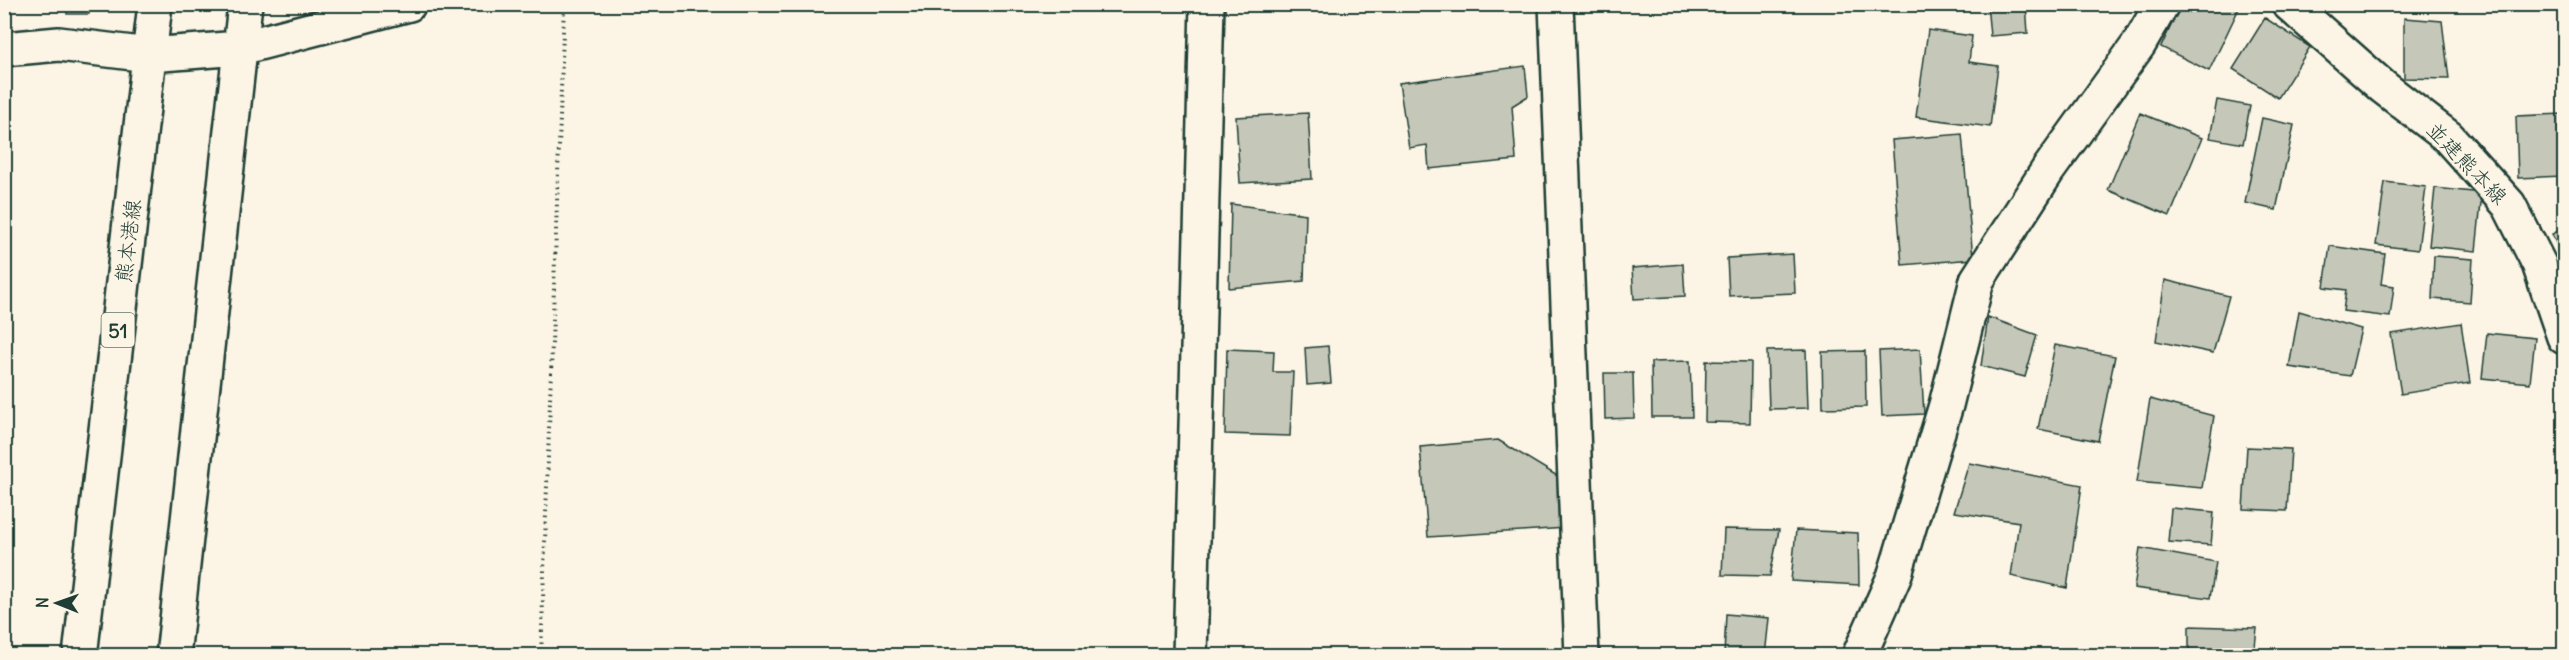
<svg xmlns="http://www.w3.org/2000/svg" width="2569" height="660" viewBox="0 0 2569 660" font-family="Delius,'Klee One',sans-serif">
  <rect width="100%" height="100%" fill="#fcf5e5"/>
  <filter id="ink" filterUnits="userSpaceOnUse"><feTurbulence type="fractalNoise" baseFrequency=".0167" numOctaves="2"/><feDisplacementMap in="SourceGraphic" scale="12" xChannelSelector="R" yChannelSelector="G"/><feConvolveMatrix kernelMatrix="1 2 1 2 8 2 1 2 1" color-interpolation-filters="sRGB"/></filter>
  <g filter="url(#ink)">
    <path fill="#c5c7b9" stroke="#1f3d34" stroke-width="1.5" d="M67,4H89V14H67Z
      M1987,4H2026L2028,33L1990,36Z
      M2181,4H2241L2209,71L2161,47Z
      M2418,4H2467V6L2418,7Z
      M2265,18L2310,47L2278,98L2233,69Z
      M2404,18L2442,21L2449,79L2404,78Z
      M1928,30L1972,36L1969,62L1998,66L1990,127L1916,117Z
      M1525,66L1528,96L1512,106L1516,160L1429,169L1427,145L1409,148L1399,83Z
      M2217,100L2250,106L2243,144L2210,138Z
      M1308,113L1312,179L1240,183L1236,117Z
      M2140,113L2202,138L2170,216L2108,190Z
      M2564,114V176L2518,178L2516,116Z
      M2262,118L2294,125L2276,210L2245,203Z
      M1962,134L1973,259L1902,265L1892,140Z
      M2385,182L2426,187L2418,250L2376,245Z
      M2435,188L2482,193L2476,251L2429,246Z
      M1231,204L1306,214L1304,281L1229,288Z
      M2564,228V260L2552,234Z
      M2330,246L2385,254L2381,284L2394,286L2390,317L2343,311L2346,290L2324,287Z
      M1793,254L1795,293L1729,296L1727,258Z
      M2434,256L2473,259L2470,302L2432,299Z
      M1683,264L1685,296L1634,299L1632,268Z
      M2165,280L2229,296L2213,353L2156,341Z
      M2299,311L2361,329L2350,376L2289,367Z
      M1988,317L2037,335L2025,377L1981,366Z
      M2461,323L2470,383L2401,394L2391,334Z
      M2487,333L2535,338L2530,383L2482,378Z
      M2055,345L2115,356L2098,441L2038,429Z
      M1328,346L1331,383L1307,385L1305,348Z
      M1227,349L1274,351L1273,372H1293L1290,436L1225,434Z
      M1920,349L1924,414L1882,416L1879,351Z
      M1806,350L1808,408L1769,409L1767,351Z
      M1865,351L1866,407L1823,408L1822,352Z
      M1690,361L1692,417H1652L1651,362Z
      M1706,361L1751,362L1750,423L1705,422Z
      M1604,373H1633L1634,418L1605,419Z
      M2150,399L2214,416L2202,488L2137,482Z
      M1498,440L1559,477L1566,528L1428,537L1420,447Z
      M2247,447L2291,449L2287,511L2243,509Z
      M1969,463L2082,485L2067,588L2011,576L2019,522L1954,512Z
      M2171,508L2214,512L2211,545L2168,542Z
      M1724,529L1779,530L1770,576L1722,575Z
      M1796,530L1858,533L1859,585L1791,581Z
      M2140,548L2216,562L2210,598L2134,588Z
      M1726,614L1769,618L1765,656H1724Z
      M2189,626L2257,628L2254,656H2189Z"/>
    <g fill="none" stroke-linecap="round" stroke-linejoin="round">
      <defs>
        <path id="minor" d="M1556,4L1582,656
          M240,48L409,4
          M4,49L59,44L149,55
          M1190,656L1207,4
          M1859,656L1894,577L1946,405L1977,280L2048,170L2139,44L2162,4"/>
        <path id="tertiary" d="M149,55L240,48"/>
        <path id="secondary" d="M2289,4L2383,87L2448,137L2509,205L2539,264L2564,337"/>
        <path id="primary" d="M80,656L155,4
          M173,656L245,4"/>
      </defs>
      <use href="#minor" stroke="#1f3d34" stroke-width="38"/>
      <use href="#tertiary" stroke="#1f3d34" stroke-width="38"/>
      <use href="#secondary" stroke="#1f3d34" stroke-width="38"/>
      <use href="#primary" stroke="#1f3d34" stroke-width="38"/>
      <path stroke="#1f3d34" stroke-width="4" stroke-dasharray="1.5 4.5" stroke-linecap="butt" d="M541,656L564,4"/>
      <use href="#minor" stroke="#fcf5e5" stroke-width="33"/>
      <use href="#tertiary" stroke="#fcf5e5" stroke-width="33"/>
      <use href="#secondary" stroke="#fcf5e5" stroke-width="33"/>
      <use href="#primary" stroke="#fcf5e5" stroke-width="33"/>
    </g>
  </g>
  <g text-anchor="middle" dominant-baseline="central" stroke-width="4.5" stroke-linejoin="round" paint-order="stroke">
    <rect fill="#fcf5e5" stroke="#617469" stroke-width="1.5" x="101.5" y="313" width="33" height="34" rx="4.5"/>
    <g font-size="20" font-weight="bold" fill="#1f3d34">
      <text x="118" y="330">51</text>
    </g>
    <g font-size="21" fill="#1f3d34" stroke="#fcf5e5">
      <text transform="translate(2467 163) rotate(46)">並建熊本線</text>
      <text transform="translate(128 241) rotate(-83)">熊本港線</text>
    </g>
  </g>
  <rect width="2569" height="660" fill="none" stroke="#fcf5e5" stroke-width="24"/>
  <rect x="12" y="12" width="2545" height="636" fill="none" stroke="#1f3d34" stroke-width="2" filter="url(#ink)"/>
  <g transform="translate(57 603) rotate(271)" stroke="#fcf5e5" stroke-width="4.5" paint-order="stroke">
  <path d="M0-4.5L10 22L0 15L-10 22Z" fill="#1f3d34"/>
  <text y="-9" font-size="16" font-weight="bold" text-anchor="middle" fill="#1f3d34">N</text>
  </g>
</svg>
